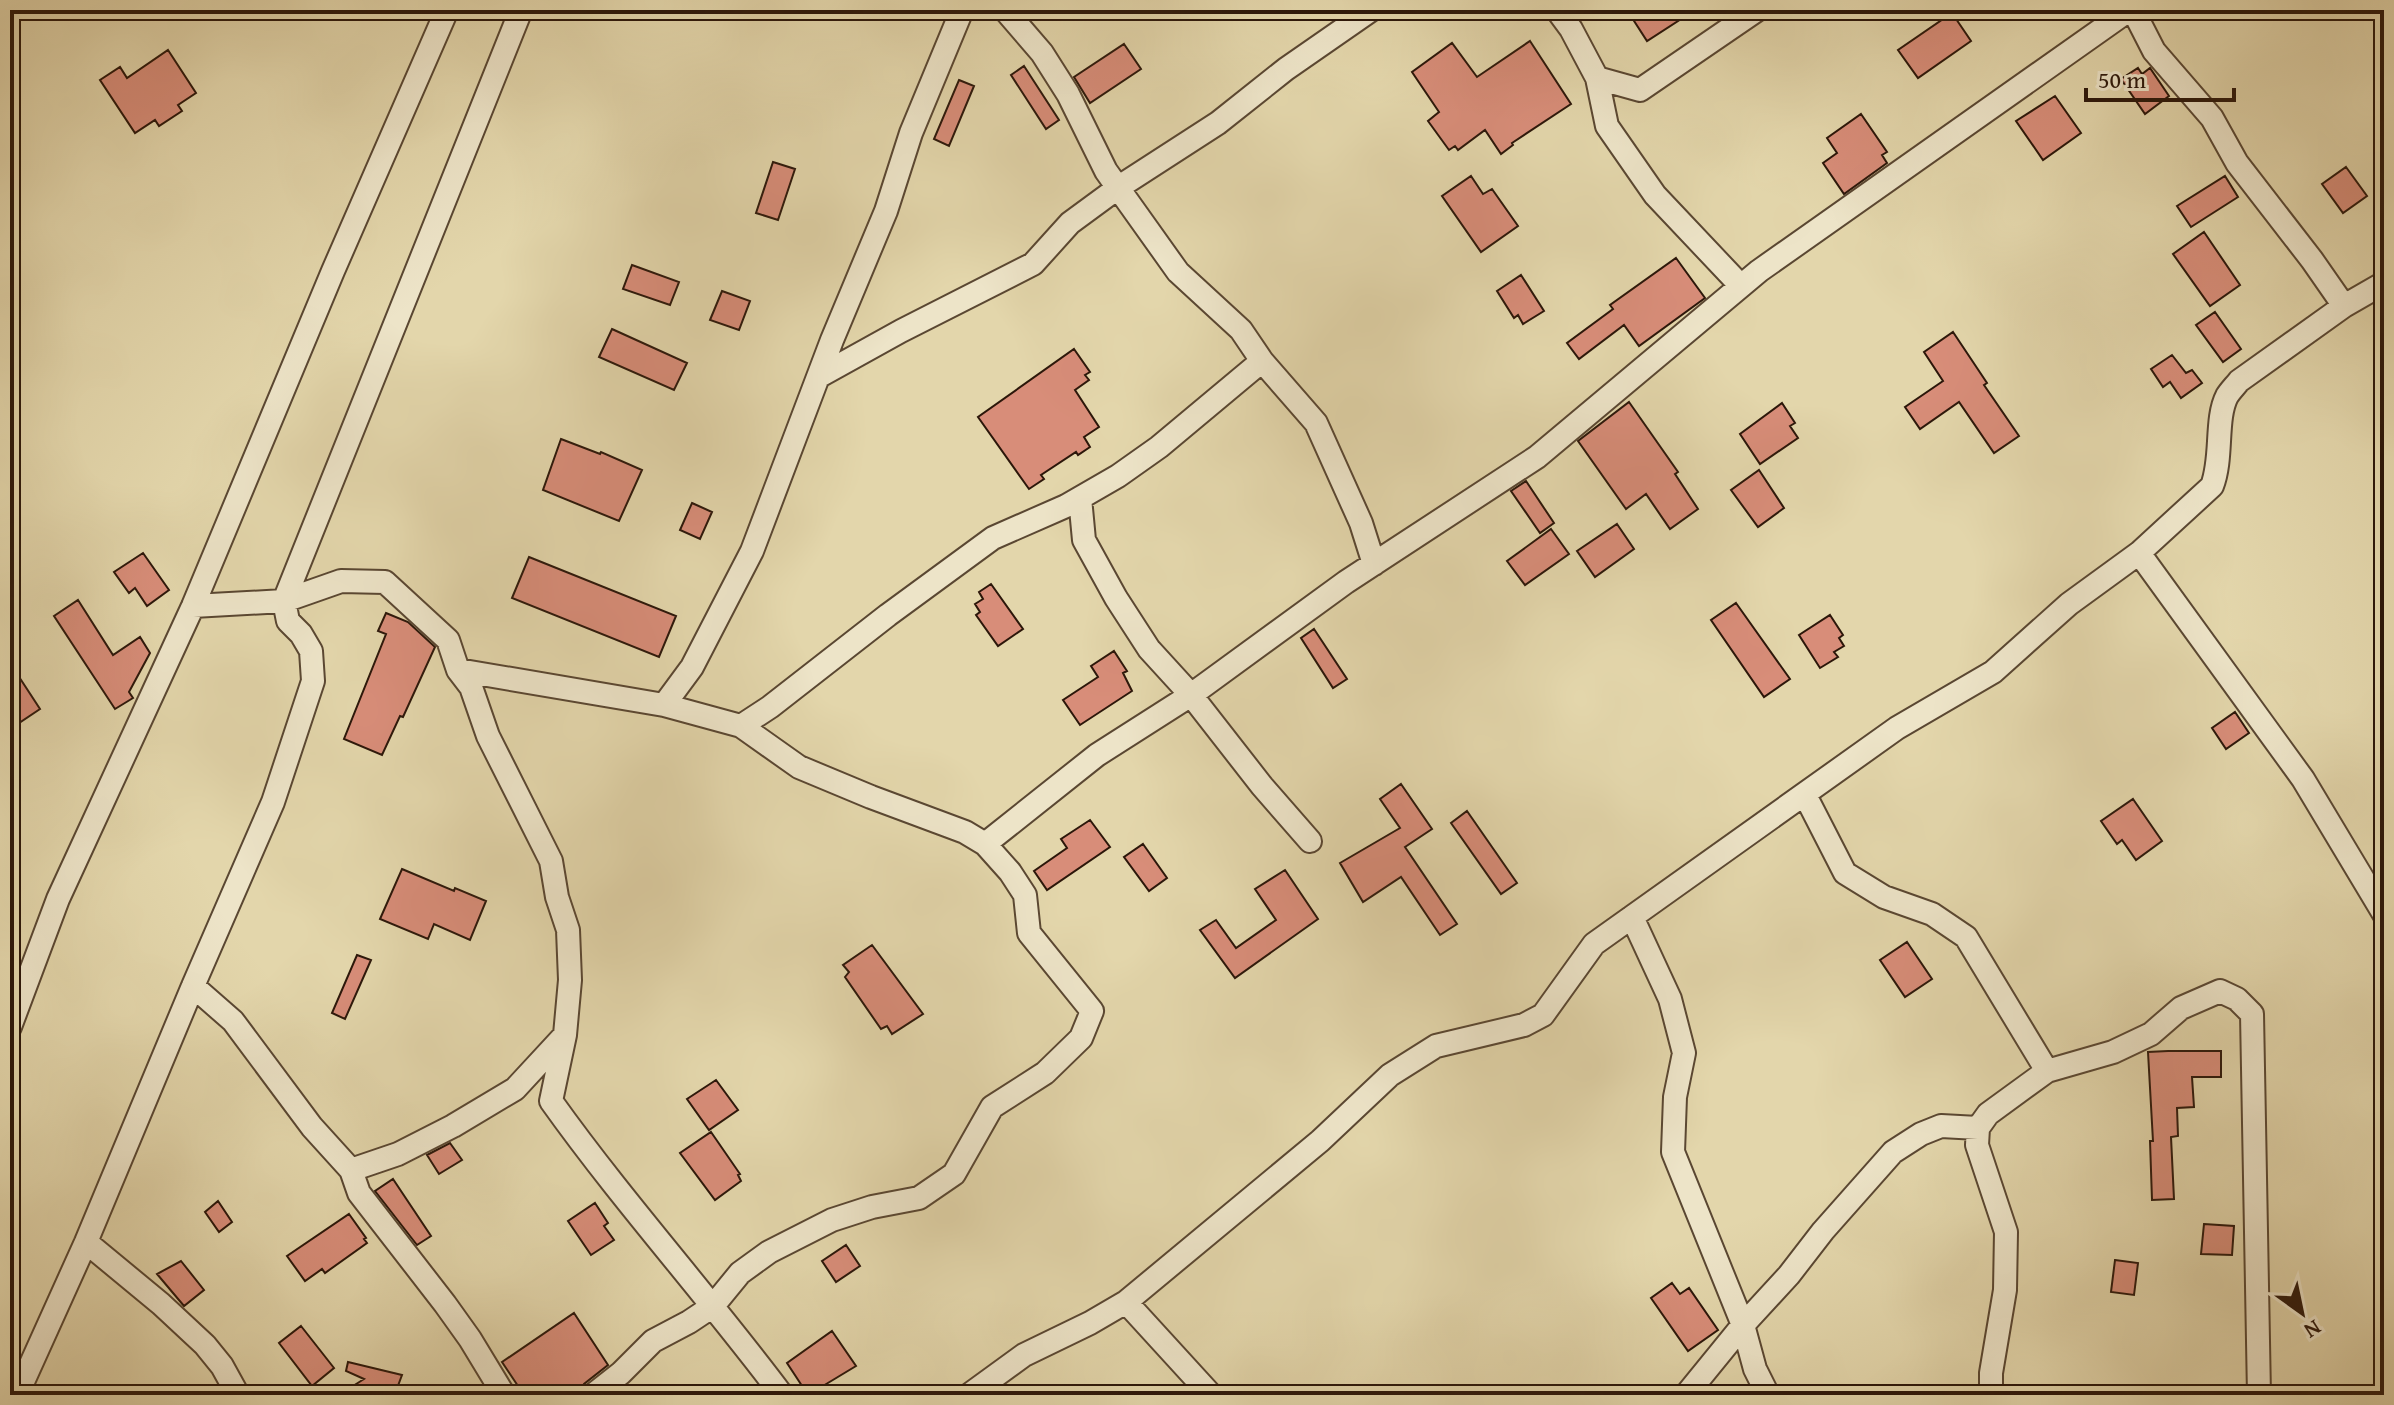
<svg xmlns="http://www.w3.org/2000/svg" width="2394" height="1405" viewBox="0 0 2394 1405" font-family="'Gentium Book Plus',serif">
  <rect width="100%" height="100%" fill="#e3d6ab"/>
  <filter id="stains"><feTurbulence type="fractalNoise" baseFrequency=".0025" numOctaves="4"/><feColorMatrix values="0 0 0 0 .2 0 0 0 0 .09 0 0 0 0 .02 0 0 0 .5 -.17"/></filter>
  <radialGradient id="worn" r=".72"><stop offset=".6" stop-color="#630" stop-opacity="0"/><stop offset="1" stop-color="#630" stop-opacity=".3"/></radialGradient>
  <path fill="#d88d79" stroke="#2c170a" stroke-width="2" d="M1627,10H1695L1647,41Z
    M1952,13L1971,41L1918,78L1898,50Z
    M1530,41L1571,104L1512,143L1513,145L1501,154L1485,130L1458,150L1455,146L1449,150L1428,121L1439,112L1412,72L1452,43L1477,77Z
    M1124,44L1141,69L1090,103L1074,77Z
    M168,50L196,93L178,105L182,111L159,126L155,120L135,133L100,80L120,67L127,78Z
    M1024,66L1059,120L1046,129L1011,75Z
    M2138,68L2142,74L2150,68L2169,96L2145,114L2121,79Z
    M959,80L974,86L949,146L934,139Z
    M2055,96L2081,133L2043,160L2016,121Z
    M1861,114L1887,152L1882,155L1887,163L1844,194L1823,163L1837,153L1827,138Z
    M773,162L795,169L778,220L756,213Z
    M2346,167L2367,196L2343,213L2322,184Z
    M1471,176L1483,194L1492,189L1518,226L1481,252L1442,196Z
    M2225,176L2238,197L2191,227L2177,206Z
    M2204,232L2240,285L2210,306L2173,254Z
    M1676,258L1705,298L1639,346L1624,325L1579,359L1567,343L1613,309L1610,305Z
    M632,265L679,282L670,305L623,289Z
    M1521,275L1544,311L1523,324L1518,315L1514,318L1497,291Z
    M722,291L750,301L739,330L710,320Z
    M2215,312L2241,349L2223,362L2196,325Z
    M612,329L687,363L674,390L599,357Z
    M1953,332L1987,383L1984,385L2019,436L1994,453L1959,402L1920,429L1905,407L1943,381L1924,352Z
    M1074,349L1090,372L1085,375L1089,380L1075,390L1099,427L1084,437L1090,447L1078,455L1076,452L1041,475L1044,479L1029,489L978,417Z
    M2172,355L2186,373L2192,370L2202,383L2181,398L2170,382L2163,387L2151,369Z
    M1629,402L1678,472L1675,474L1698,509L1670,529L1646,494L1626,509L1578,441Z
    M1782,403L1795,423L1790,426L1798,438L1760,464L1740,434Z
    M561,439L600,454L601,452L642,470L619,521L543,490Z
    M1759,470L1784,508L1758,527L1731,490Z
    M1526,481L1554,523L1540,533L1511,491Z
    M692,503L712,512L700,539L680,530Z
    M1617,524L1634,549L1595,577L1577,551Z
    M1551,529L1569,554L1525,585L1507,561Z
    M143,553L169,590L147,606L135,588L129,593L114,572Z
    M529,557L676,616L659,657L512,598Z
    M991,584L1023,629L998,646L976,615L980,612L975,604L983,599L979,592Z
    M78,600L113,655L140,637L150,653L129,692L133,698L115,709L54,616Z
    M1736,603L1790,679L1764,697L1711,620Z
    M386,613L408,622L435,647L403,717L400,716L382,755L344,739L386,634L378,631Z
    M1830,615L1843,635L1839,638L1844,646L1834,652L1838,657L1820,668L1799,635Z
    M1314,629L1347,679L1333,688L1301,638Z
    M1114,651L1127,671L1123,673L1132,691L1080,725L1063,700L1098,677L1091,666Z
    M10,663L40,709L16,725L10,716Z
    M2235,712L2249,733L2226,749L2212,728Z
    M1401,784L1432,829L1405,847L1457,924L1440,935L1401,877L1363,902L1340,863L1400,828L1380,799Z
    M2133,799L2162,841L2136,860L2122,840L2117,844L2101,821Z
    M1467,811L1517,883L1501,894L1451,823Z
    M1090,820L1110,847L1047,890L1034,871L1067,848L1061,839Z
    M1143,844L1167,878L1149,891L1124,857Z
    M402,869L454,891L455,888L486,901L470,940L434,924L428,939L380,919Z
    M1285,870L1318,919L1235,978L1200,930L1216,920L1236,948L1276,920L1255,889Z
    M1907,942L1932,979L1905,997L1880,960Z
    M872,945L923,1014L892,1034L887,1026L881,1029L845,977L849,972L843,965Z
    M357,955L371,960L345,1019L332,1013Z
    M2168,1051H2221V1077H2192L2194,1107L2177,1108L2178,1136L2171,1137L2174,1199L2152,1200L2150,1141H2153L2148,1052Z
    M716,1080L738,1110L709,1130L687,1099Z
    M711,1132L740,1174L738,1175L741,1181L715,1200L680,1153Z
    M450,1143L462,1160L439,1174L427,1155Z
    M393,1179L431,1236L417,1245L375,1191Z
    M218,1201L232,1222L219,1232L205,1212Z
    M595,1203L608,1223L604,1226L614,1240L591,1255L568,1221Z
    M349,1214L366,1238L364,1239L367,1243L325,1273L322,1269L305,1281L287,1256Z
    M2204,1224L2234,1226L2232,1255L2201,1254Z
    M846,1245L860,1266L836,1282L822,1261Z
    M2115,1260L2138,1263L2134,1295L2111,1292Z
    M181,1261L204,1290L184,1306L157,1274Z
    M1672,1283L1680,1294L1689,1288L1718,1330L1688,1351L1651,1298Z
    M574,1313L608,1365L584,1384L578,1395H524L502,1362Z
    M301,1326L334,1368L312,1386L279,1343Z
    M832,1331L856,1366L808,1395L787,1363Z
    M348,1362L402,1375L396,1391L383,1386L377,1395H339L364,1379L346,1371Z"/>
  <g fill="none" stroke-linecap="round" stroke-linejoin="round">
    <defs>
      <path id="street" d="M1005,10L1042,53L1068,94L1106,171L1178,272L1241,330L1262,361L1316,423L1361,523L1374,564
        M1557,10L1571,29L1597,78L1607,126L1655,195L1741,286
        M2133,10L2154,51L2212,118L2237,163L2312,260L2344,306
        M1597,78L1640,90L1757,10
        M818,377L901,331L1033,264L1070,223L1119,187L1218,123L1286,69L1371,10
        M1080,498L1084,540L1116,598L1149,649L1191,695L1262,786L1310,841
        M2139,553L2303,779L2384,914
        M193,606L284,601L341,581L385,582L448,640L458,670L471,687L488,736L551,861L557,897L568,930L570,980L565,1035L551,1101C623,1202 707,1295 782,1395
        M458,670L664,705L741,726L799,767L871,797L965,832L985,844L1010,872L1025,895L1029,933L1092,1011L1081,1038L1045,1073L992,1107L954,1174L919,1198L872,1207L832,1220L769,1252L740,1273L713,1306L689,1322L653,1341L621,1373L593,1395
        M664,705L692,667L752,551L832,340L886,211L911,133L962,10
        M741,726L770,707L888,615L993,538L1066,506L1118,476L1159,447L1262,361
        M1805,795L1845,873L1884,897L1932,914L1966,937L2047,1071
        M985,844L1097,755L1191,695L1346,582L1537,457L1759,271L2129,10
        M1632,917L1670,999L1684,1053L1675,1097L1673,1152L1743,1325L1755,1369L1768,1395
        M193,986L233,1021L312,1127L351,1170L359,1193L445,1304L470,1339L504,1395
        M10,1027L58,899L193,606L333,271L447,10
        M351,1170L398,1154L453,1126L515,1089L564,1036
        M86,1242L161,1304L205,1345L222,1366L238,1395
        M1126,1302L1211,1395
        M17,1395L86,1242L193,986L273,802L313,681L311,651L301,634L288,621L284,601L521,10
        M969,1395L1024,1355L1090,1323L1126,1302L1320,1141L1390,1075L1436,1046L1524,1025L1543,1015L1594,944L1897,728L1993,672L2069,604L2139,553L2212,486C2223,458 2215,419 2227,396C2230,391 2236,385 2239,381L2344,306L2384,283
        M1686,1395L1743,1325L1789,1275L1823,1231L1893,1152L1921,1134L1941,1126L1978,1128
        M1991,1395V1373L2005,1290L2006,1232L1977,1145L1978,1128L1988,1114L2047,1071L2113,1052L2151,1034L2181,1008L2220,991L2237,999L2252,1014L2259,1395"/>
    </defs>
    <use href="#street" stroke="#5a4732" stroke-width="26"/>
    <use href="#street" stroke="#ede4c8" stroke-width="22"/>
  </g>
  <rect width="2394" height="1405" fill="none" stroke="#e3d6ab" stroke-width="40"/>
  <rect x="12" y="12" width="2370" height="1381" fill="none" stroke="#2c170a" stroke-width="4"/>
  <rect x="20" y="20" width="2354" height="1365" fill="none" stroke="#2c170a" stroke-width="2"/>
  <g transform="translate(2302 1313) rotate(147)" stroke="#ede4c8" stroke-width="6" paint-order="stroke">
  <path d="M0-6L14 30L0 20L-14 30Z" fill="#2c170a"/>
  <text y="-12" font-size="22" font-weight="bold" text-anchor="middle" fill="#2c170a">N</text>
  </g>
  <path d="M2086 88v12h148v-12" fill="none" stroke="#2c170a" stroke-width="4"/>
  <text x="2098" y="88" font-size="24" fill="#2c170a" stroke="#ede4c8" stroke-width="6" paint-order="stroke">50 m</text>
  <rect width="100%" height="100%" filter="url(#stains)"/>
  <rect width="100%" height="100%" fill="url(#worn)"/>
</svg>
